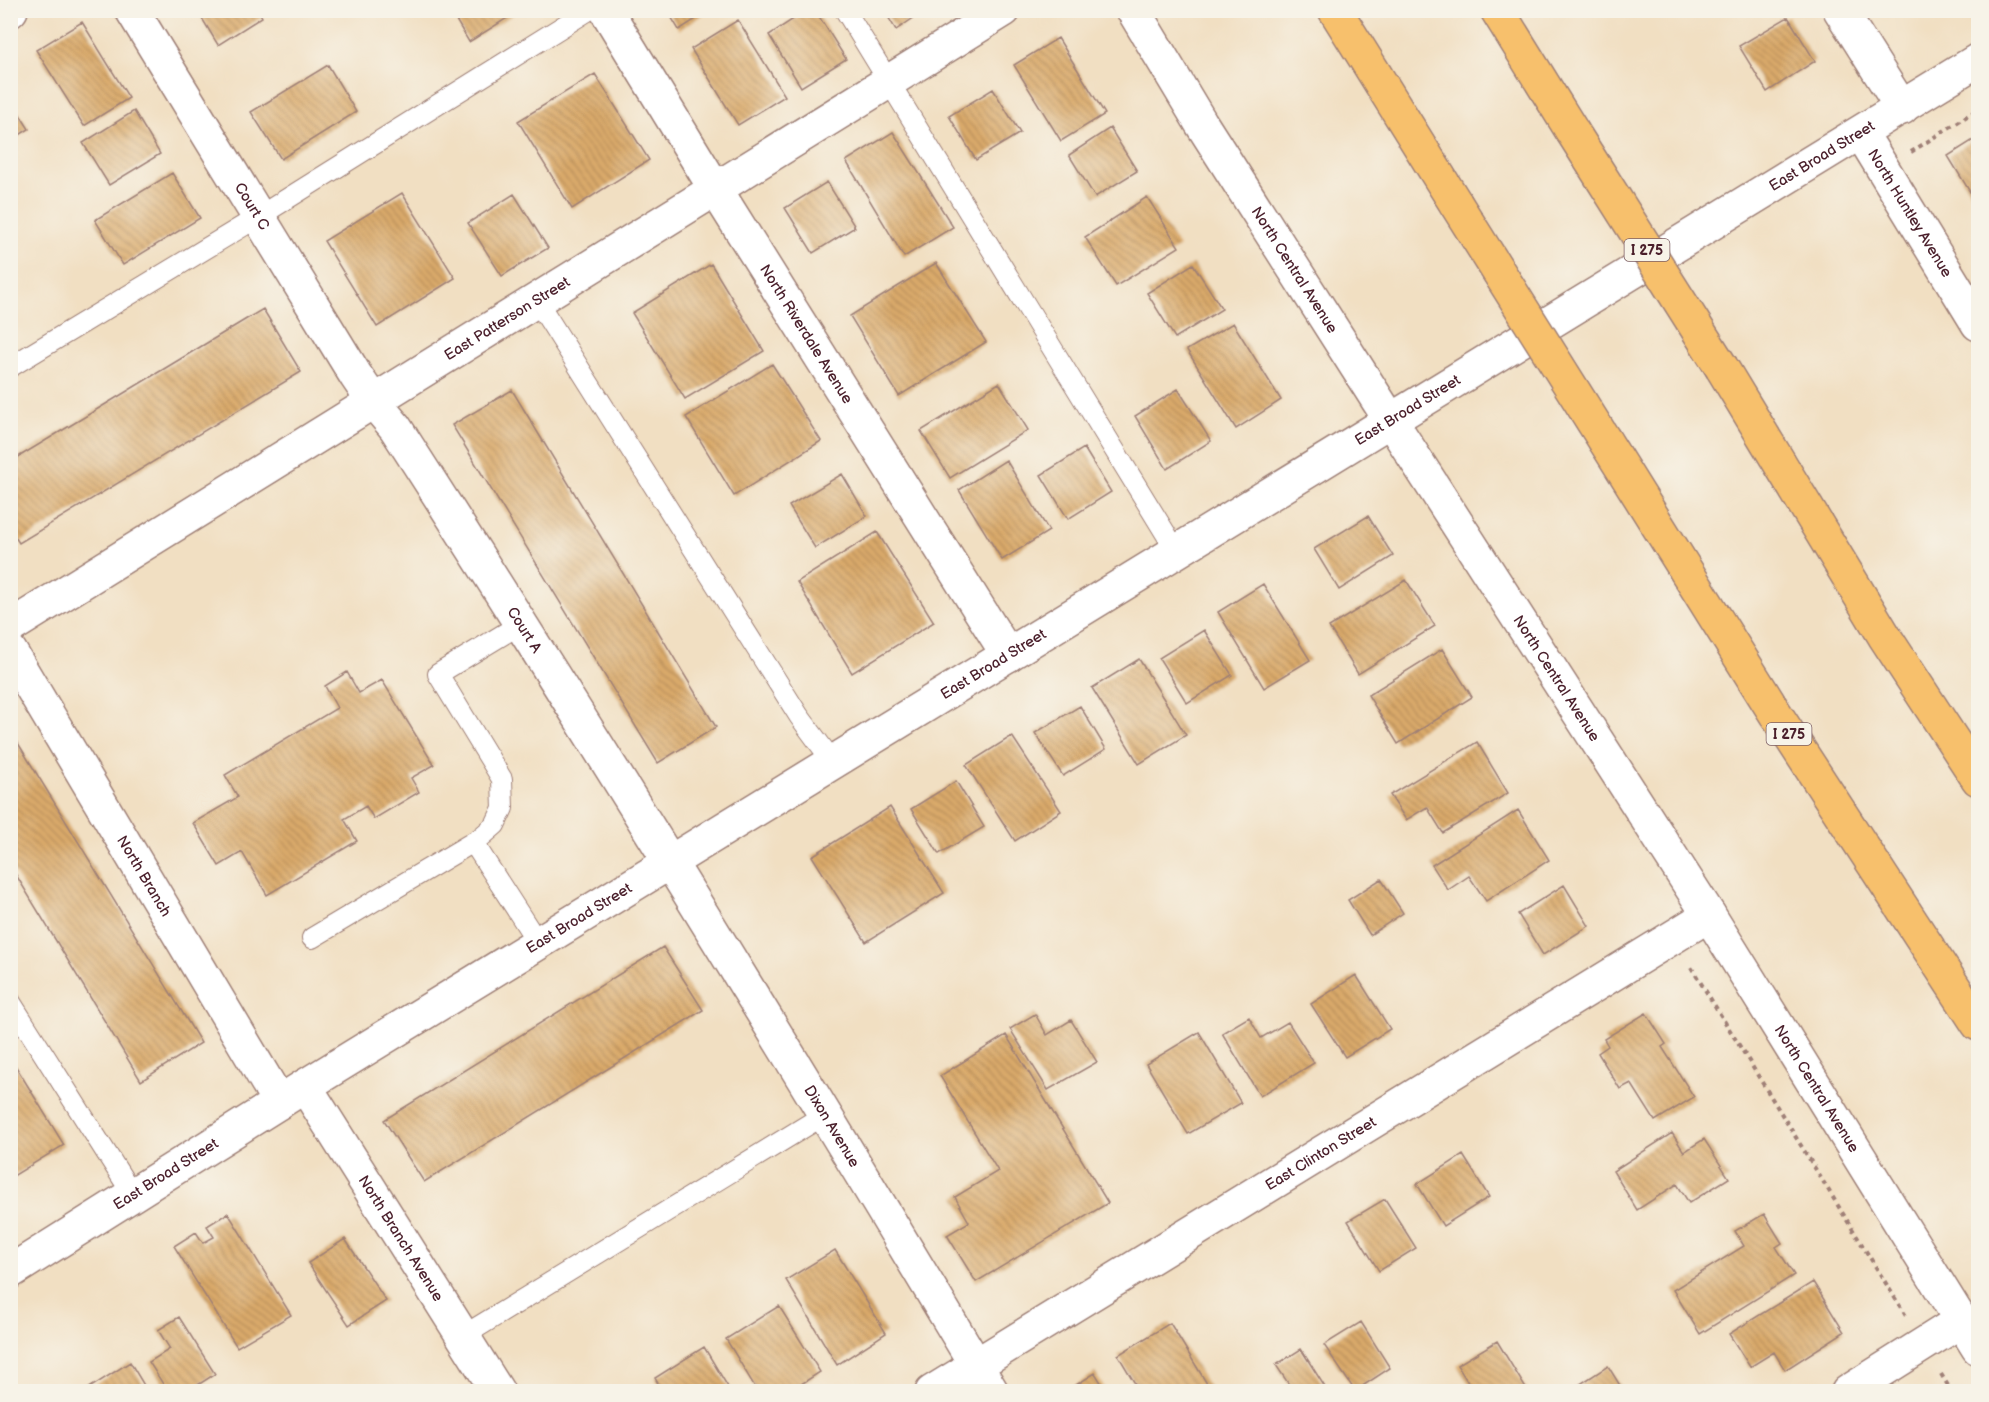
<svg xmlns="http://www.w3.org/2000/svg" width="1989" height="1402" viewBox="0 0 1989 1402" font-family="'Balsamiq Sans',sans-serif">
  <defs>
    <pattern id="building-back-hatch" width="6" height="6" patternUnits="userSpaceOnUse" patternTransform="scale(1.5)"><rect width="6" height="6" fill="#daaa6b"/><path d="M-1 5l2 2M0 0l6 6M5-1l2 2" fill="none" stroke="#b38a58"/></pattern>
  </defs>
  <rect width="100%" height="100%" fill="#f7f3e8"/>
  <filter id="ink" filterUnits="userSpaceOnUse"><feTurbulence type="fractalNoise" baseFrequency=".0167" numOctaves="2"/><feDisplacementMap in="SourceGraphic" scale="12" xChannelSelector="R" yChannelSelector="G"/><feConvolveMatrix kernelMatrix="1 2 1 2 8 2 1 2 1" color-interpolation-filters="sRGB"/></filter>
  <filter id="wash" filterUnits="userSpaceOnUse"><feTurbulence type="fractalNoise" baseFrequency=".008" numOctaves="4" result="noise"/><feDisplacementMap in="SourceGraphic" scale="24" xChannelSelector="R" yChannelSelector="G"/><feGaussianBlur stdDeviation="1.35" result="paint"/><feColorMatrix in="noise" values="0 0 0 0 0 0 0 0 0 0 0 0 0 0 0 0 0 1.4 0 .05"/><feComposite in="paint" operator="in"/></filter>
  <g filter="url(#wash)">
    <rect width="100%" height="100%" fill="#f1dfc2"/>
    <g id="blocks">
      <path fill="url(#building-back-hatch)" d="M197,10H258L262,17L218,45Z
        M450,10H520L469,42Z
        M667,10H710L679,30Z
        M807,10H815L846,59L801,87L769,35Z
        M884,10H925L896,30Z
        M1788,17L1815,61L1767,92L1739,46Z
        M738,20L785,96L738,125L691,49Z
        M82,22L129,98L84,126L36,50Z
        M1058,38L1105,114L1061,141L1014,65Z
        M328,65L356,112L281,159L251,112Z
        M595,74L649,160L572,209L518,121Z
        M993,89L1020,133L976,160L949,116Z
        M10,99L29,129L10,141Z
        M134,111L160,154L109,185L83,143Z
        M1110,128L1137,171L1095,197L1069,155Z
        M893,132L953,227L904,257L846,161Z
        M1978,137V205L1948,156Z
        M172,173L200,218L123,265L95,220Z
        M827,182L855,227L813,253L785,208Z
        M402,193L455,278L377,327L324,241Z
        M514,194L548,248L502,276L468,223Z
        M1147,197L1179,247L1116,286L1085,237Z
        M936,263L986,342L899,396L850,316Z
        M711,264L764,351L685,399L632,313Z
        M1193,264L1222,309L1175,338L1147,293Z
        M263,309L301,372L19,543L10,529V462Z
        M1233,323L1281,400L1236,429L1187,350Z
        M772,364L821,441L734,496L686,417Z
        M999,383L1028,430L950,478L921,431Z
        M1178,389L1211,441L1167,469L1135,416Z
        M512,390L716,727L658,763L452,425Z
        M1084,448L1111,492L1068,519L1041,475Z
        M1006,460L1049,531L1002,560L959,490Z
        M842,474L867,516L815,548L789,506Z
        M1368,516L1393,556L1339,590L1314,549Z
        M877,532L934,622L852,673L797,582Z
        M1406,580L1435,626L1358,674L1329,627Z
        M1263,584L1310,660L1264,688L1218,612Z
        M1204,630L1232,675L1187,703L1159,658Z
        M1442,649L1472,697L1398,744L1368,695Z
        M1139,659L1186,735L1139,764L1092,688Z
        M347,672L359,693L382,680L434,765L411,778L419,792L374,819L366,806L344,819L357,841L267,895L242,852L219,866L193,823L238,797L225,775L337,708L325,686Z
        M1080,706L1106,749L1063,776L1035,733Z
        M10,730L201,1043L141,1081L10,865Z
        M1012,736L1061,811L1015,841L966,765Z
        M1477,742L1508,793L1443,833L1427,807L1406,820L1390,795Z
        M956,781L984,827L939,854L911,809Z
        M890,807L944,893L866,942L812,856Z
        M1518,810L1549,860L1486,901L1469,876L1448,890L1432,865Z
        M1381,879L1403,913L1370,935L1348,900Z
        M1564,885L1589,926L1543,955L1518,914Z
        M663,947L703,1010L424,1182L384,1120Z
        M1356,975L1390,1029L1345,1057L1311,1004Z
        M1646,1013L1666,1044L1662,1047L1694,1097L1655,1121L1631,1083L1620,1089L1598,1053L1608,1046L1604,1039Z
        M1035,1014L1047,1035L1071,1020L1097,1062L1048,1090L1010,1029Z
        M1249,1017L1261,1038L1288,1022L1314,1063L1260,1096L1222,1033Z
        M1199,1032L1241,1103L1188,1134L1146,1064Z
        M1006,1035L1108,1203L976,1282L947,1235L969,1222L955,1197L998,1171L940,1076Z
        M10,1057L64,1145L10,1178Z
        M1672,1133L1684,1152L1704,1139L1729,1178L1689,1203L1677,1184L1637,1210L1613,1171Z
        M1463,1155L1489,1197L1443,1226L1417,1184Z
        M1385,1199L1416,1248L1379,1271L1348,1221Z
        M228,1213L291,1315L237,1347L174,1246L196,1232L203,1243L214,1237L207,1226Z
        M1764,1214L1782,1243L1776,1247L1794,1275L1700,1334L1673,1290L1744,1246L1735,1231Z
        M345,1239L386,1301L349,1325L308,1263Z
        M835,1250L886,1333L837,1365L786,1280Z
        M1813,1282L1844,1332L1785,1370L1774,1352L1750,1367L1729,1334Z
        M779,1306L820,1372L789,1392H758L726,1339Z
        M179,1317L215,1374L187,1392H168L149,1362L170,1349L158,1330Z
        M1361,1322L1390,1368L1355,1391L1324,1345Z
        M1170,1323L1212,1392H1140L1118,1355Z
        M1497,1341L1528,1392H1474L1457,1365Z
        M704,1347L731,1392H663L655,1378Z
        M1301,1349L1328,1392H1282L1290,1386L1276,1365Z
        M130,1362L148,1392H83Z
        M1608,1366L1624,1392H1568Z
        M1095,1373L1107,1392H1065Z"/>
    </g>
  </g>
  <g filter="url(#ink)">
    <use href="#blocks" fill-opacity="0" stroke="#9e7f76" stroke-width="1.5"/>
    <g fill="none" stroke-linecap="round" stroke-linejoin="round">
      <defs>
        <path id="service" d="M845,10L1177,552
          M537,301L799,716L833,762
          M10,367L258,217L589,10
          M473,842L538,943
          M312,938L480,838L495,825L503,808L502,779L438,674L522,623
          M10,1001L133,1195
          M463,1336L824,1115"/>
        <g id="minor">
          <path id="s1" d="M132,10L356,376L373,401L395,427C600,745 798,1067 992,1392"/>
          <path id="s2" d="M606,10L716,190L1008,655"/>
          <path id="s3" d="M1133,10L1201,123L1391,421"/>
          <path d="M1840,10L1902,108"/>
          <path d="M10,11L11,10"/>
          <path id="s4" d="M1861,133L1978,324"/>
          <path id="s5" d="M10,627L1004,10"/>
          <path id="s6" d="M10,651L279,1102"/>
          <path id="s7" d="M305,1086L498,1392"/>
          <path id="s8" d="M932,1392L1709,915"/>
          <path d="M1848,1392L1962,1320"/>
        </g>
        <g id="tertiary">
          <path id="s9" d="M1391,421L1709,915L1978,1348"/>
          <path id="s10" d="M10,1272L305,1086L1978,60"/>
        </g>
        <path id="motorway" d="M1335,10L1456,204
          M1497,10L1572,131
          M1722,368L1885,637L1978,779
          M1605,441L1775,713L1978,1024"/>
      </defs>
      <use href="#service" stroke="#9e7f76" stroke-width="22"/>
      <use href="#minor" stroke="#9e7f76" stroke-width="36"/>
      <use href="#tertiary" stroke="#9e7f76" stroke-width="36"/>
      <use href="#motorway" stroke="#9e7f76" stroke-width="36"/>
      <path stroke="#9e7f76" stroke-width="4" stroke-dasharray="4.5 4.5" stroke-linecap="butt" d="M1911,152L1978,109
        M1691,967L1906,1316
        M1941,1374L1952,1392"/>
      <use href="#service" stroke="#fff" stroke-width="20"/>
      <use href="#minor" stroke="#fff" stroke-width="33"/>
      <use href="#tertiary" stroke="#fff" stroke-width="33"/>
      <use href="#motorway" stroke="#f7c06c" stroke-width="33"/>
      <defs>
        <path id="motorway-bridge" d="M1572,131L1722,368
          M1456,204L1605,441"/>
      </defs>
      <use href="#motorway-bridge" stroke="#9e7f76" stroke-width="36" stroke-linecap="butt"/>
      <use href="#motorway-bridge" stroke="#f7c06c" stroke-width="33"/>
    </g>
  </g>
  <g text-anchor="middle" dominant-baseline="central" stroke-width="5" stroke-linejoin="round" paint-order="stroke">
    <g fill="#f7f3e8" stroke="#7e5f64" stroke-width="1.5">
      <rect x="1624.5" y="239" width="45" height="22" rx="4.5"/>
      <rect x="1766.5" y="723" width="45" height="22" rx="4.5"/>
    </g>
    <g font-size="14" font-weight="bold" fill="#4a1f2b">
      <text x="1647" y="250">I 275</text>
      <text x="1789" y="734">I 275</text>
    </g>
    <g font-size="15" fill="#4a1f2b" stroke="#f7f3e8">
      <text stroke="none"><textPath href="#s10" startOffset="2128">East Broad Street</textPath></text>
      <text stroke="none"><textPath href="#s1" startOffset="230">Court C</textPath></text>
      <text stroke="none"><textPath href="#s4" startOffset="94">North Huntley Avenue</textPath></text>
      <text stroke="none"><textPath href="#s3" startOffset="306">North Central Avenue</textPath></text>
      <text stroke="none"><textPath href="#s5" startOffset="585">East Patterson Street</textPath></text>
      <text stroke="none"><textPath href="#s2" startOffset="381">North Riverdale Avenue</textPath></text>
      <text stroke="none"><textPath href="#s10" startOffset="1642">East Broad Street</textPath></text>
      <text stroke="none"><textPath href="#s1" startOffset="734">Court A</textPath></text>
      <text stroke="none"><textPath href="#s10" startOffset="1156">East Broad Street</textPath></text>
      <text stroke="none"><textPath href="#s9" startOffset="306">North Central Avenue</textPath></text>
      <text stroke="none"><textPath href="#s6" startOffset="262">North Branch</textPath></text>
      <text stroke="none"><textPath href="#s10" startOffset="670">East Broad Street</textPath></text>
      <text stroke="none"><textPath href="#s9" startOffset="792">North Central Avenue</textPath></text>
      <text stroke="none"><textPath href="#s1" startOffset="1318">Dixon Avenue</textPath></text>
      <text stroke="none"><textPath href="#s8" startOffset="456">East Clinton Street</textPath></text>
      <text stroke="none"><textPath href="#s10" startOffset="184">East Broad Street</textPath></text>
      <text stroke="none"><textPath href="#s7" startOffset="180">North Branch Avenue</textPath></text>
    </g>
  </g>
  <rect width="1989" height="1402" fill="none" stroke="#f7f3e8" stroke-width="36"/>
</svg>
